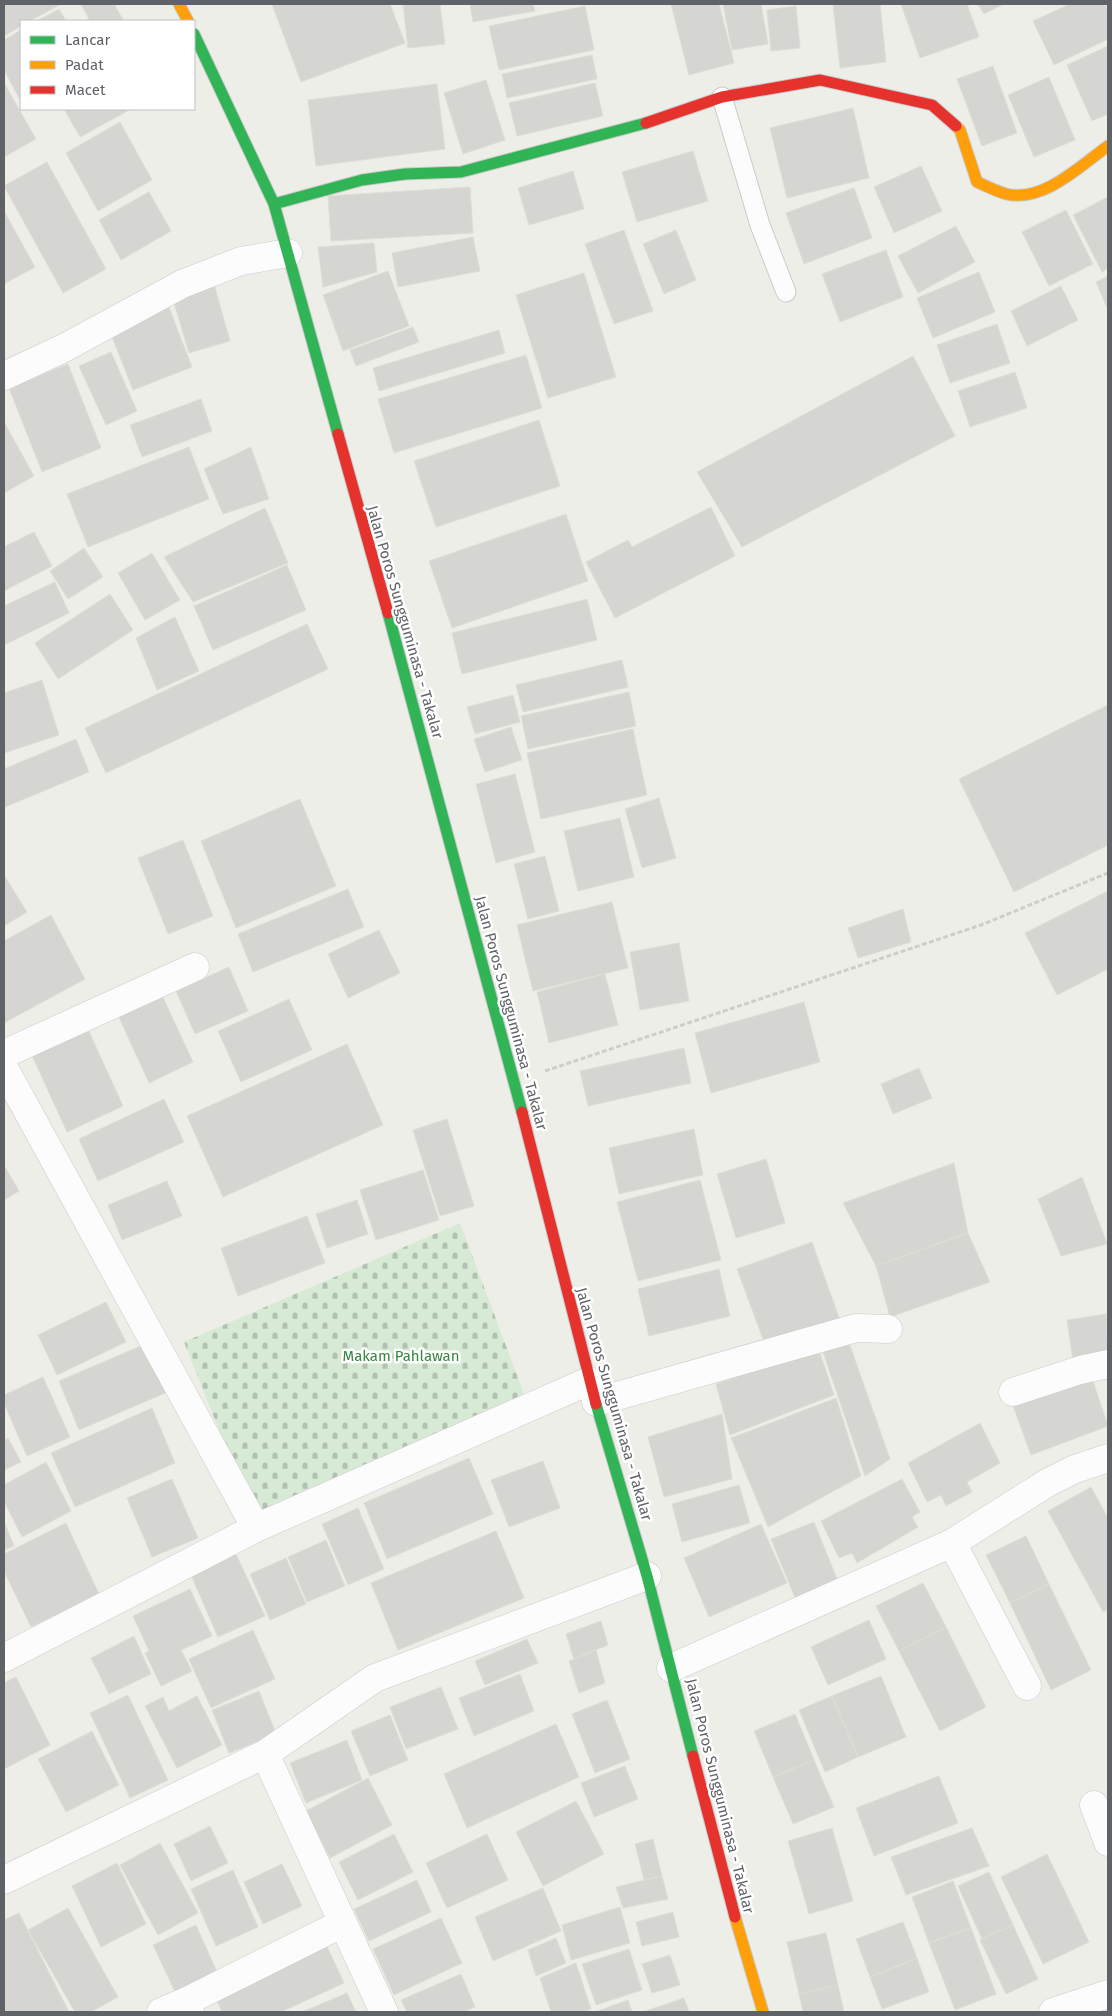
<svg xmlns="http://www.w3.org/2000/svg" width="1112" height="2016" viewBox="0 0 1112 2016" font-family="'Fira Sans',sans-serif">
  <defs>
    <pattern id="cemetery-stones" width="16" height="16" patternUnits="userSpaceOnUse" patternTransform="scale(1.25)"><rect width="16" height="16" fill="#d7ead6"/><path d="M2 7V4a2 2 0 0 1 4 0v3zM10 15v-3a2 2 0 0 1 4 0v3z" fill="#b2c1b1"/></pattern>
  </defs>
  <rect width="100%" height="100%" fill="#eeeee9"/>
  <path fill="url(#cemetery-stones)" d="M460,1223L530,1410L256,1523L184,1342Z"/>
  <path fill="#d5d5d2" stroke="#deddd8" d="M4,4H61L30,21H21V26L4,36Z
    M81,4H114L124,21H90Z
    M272,4H390L405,43L301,82Z
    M403,4H440L445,44L408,48Z
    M470,4H533L535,11L473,22Z
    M671,4H719L734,63L689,75Z
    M723,4H761L768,44L732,50Z
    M833,4H880L886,62L840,68Z
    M901,4H967L979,37L920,58Z
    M978,4H1004L984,14Z
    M1070,4H1105L1108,11V39L1054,65L1033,21Z
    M585,6L594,50L499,70L489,26Z
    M796,6L800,48L771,51L767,10Z
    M59,9L66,21H37Z
    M21,30V96L19,98L4,70V40Z
    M1108,46V114L1092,121L1067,65Z
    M592,55L597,79L507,98L502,74Z
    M993,66L1017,133L982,146L957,79Z
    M1049,77L1075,140L1034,157L1008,95Z
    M486,80L505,140L463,154L444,93Z
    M4,83L36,139L4,157Z
    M595,83L603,116L517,136L509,103Z
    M437,84L445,149L316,166L308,100Z
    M853,108L869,178L787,198L770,128Z
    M64,109H131L80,137Z
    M120,122L152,180L98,211L66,153Z
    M693,151L708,201L637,222L622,172Z
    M47,162L106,269L63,293L4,186Z
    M921,166L942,211L894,233L874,187Z
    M573,171L584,209L529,225L518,188Z
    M470,187L473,233L331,241L328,196Z
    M854,188L872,238L804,264L786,213Z
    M149,192L171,231L121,260L99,220Z
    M1108,197V268L1102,272L1073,215Z
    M1066,210L1093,264L1049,286L1022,232Z
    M4,211L35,267L4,284Z
    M956,226L975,262L918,293L898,256Z
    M624,230L653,311L614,324L585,244Z
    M676,230L696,280L664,294L643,244Z
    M473,237L480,271L398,287L392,253Z
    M374,243L377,272L323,287L318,247Z
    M886,250L903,297L840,322L822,274Z
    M388,271L409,326L343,351L323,295Z
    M979,272L995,312L933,338L917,298Z
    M584,273L616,377L548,398L516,295Z
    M1108,276V310L1096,282Z
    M214,284L230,341L189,353L172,296Z
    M1061,286L1078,320L1027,346L1011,311Z
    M168,305L192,367L133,390L109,329Z
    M997,324L1010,363L950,383L937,345Z
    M413,327L419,342L356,366L350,350Z
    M499,330L505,353L379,391L373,368Z
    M111,352L137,411L106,425L79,366Z
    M526,355L542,408L394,453L378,399Z
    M913,356L955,436L742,547L697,472Z
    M68,364L101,448L42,472L9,388Z
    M1015,372L1027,408L970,427L958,391Z
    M201,399L212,431L142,457L130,425Z
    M539,420L560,486L436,527L414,461Z
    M4,422L34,476L4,493Z
    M189,447L209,499L88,547L67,494Z
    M251,447L269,499L223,514L204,469Z
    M711,507L735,556L615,618L586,562L628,540L632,547Z
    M265,508L288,563L193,602L164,557Z
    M566,514L588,581L452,628L429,561Z
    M34,532L52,566L4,591V547Z
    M84,548L103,577L68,599L50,571Z
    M152,553L180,600L145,620L118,573Z
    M287,565L306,610L213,650L194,606Z
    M55,582L69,613L4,645V606Z
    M110,594L133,630L58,679L35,643Z
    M587,599L597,640L462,674L452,633Z
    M175,617L199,671L157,690L136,638Z
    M307,624L328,669L106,773L85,728Z
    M622,660L628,687L523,712L516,685Z
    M42,680L59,735L4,753V693Z
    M629,692L636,726L528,749L521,716Z
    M513,695L520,722L475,734L467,707Z
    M1108,705V845L1014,892L959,779Z
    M511,727L522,760L485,772L474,739Z
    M633,729L647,795L541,819L527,753Z
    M76,739L89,772L5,807L4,769Z
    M515,774L535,852L496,863L476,784Z
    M659,798L676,858L642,868L625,809Z
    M300,799L336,886L236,928L201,841Z
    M620,818L634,877L578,891L564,831Z
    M183,840L213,916L168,934L138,858Z
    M545,856L559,911L528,919L514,864Z
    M4,875L27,912L4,926Z
    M348,889L364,927L253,972L238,934Z
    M1108,891V969L1057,995L1025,933Z
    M612,902L628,968L533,991L517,925Z
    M903,909L911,942L858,958L848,928Z
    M51,915L85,979L4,1023V941Z
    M379,930L400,973L348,998L328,954Z
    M679,943L689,1001L640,1010L630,952Z
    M229,967L248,1011L195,1034L176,991Z
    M605,974L618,1025L549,1043L537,992Z
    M161,993L193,1062L149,1083L117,1013Z
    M289,999L312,1050L241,1082L218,1031Z
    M804,1002L820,1062L711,1093L695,1033Z
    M86,1025L123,1106L67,1132L30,1051Z
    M347,1044L383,1125L223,1197L187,1116Z
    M684,1048L691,1083L588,1106L580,1071Z
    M919,1068L932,1098L893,1114L881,1084Z
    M164,1099L184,1142L98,1181L79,1139Z
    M447,1119L474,1206L440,1216L413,1130Z
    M694,1129L703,1175L619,1194L609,1148Z
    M766,1159L785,1223L736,1238L717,1174Z
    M954,1163L968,1233L876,1266L843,1203Z
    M4,1165L19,1191L4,1200Z
    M423,1170L439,1220L376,1240L360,1190Z
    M1082,1177L1107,1244L1061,1256L1038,1199Z
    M700,1180L721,1260L638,1281L617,1202Z
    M167,1181L182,1216L122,1240L108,1205Z
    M357,1200L368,1234L327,1248L316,1214Z
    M307,1216L325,1263L238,1296L221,1248Z
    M968,1233L990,1282L890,1317L876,1266Z
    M812,1242L841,1323L767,1350L737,1269Z
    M719,1269L730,1316L649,1336L638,1289Z
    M106,1302L126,1342L57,1375L38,1335Z
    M1106,1314L1108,1356L1073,1361L1067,1320Z
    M847,1337L890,1459L865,1476L821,1346Z
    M150,1342L170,1391L79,1430L59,1381Z
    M818,1347L834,1395L730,1435L716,1384Z
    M1091,1375L1108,1426L1031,1455L1012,1403Z
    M43,1377L70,1437L27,1456L4,1403V1395Z
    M836,1398L861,1476L768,1527L731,1438Z
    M152,1408L175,1463L75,1507L51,1453Z
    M722,1414L732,1479L664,1497L648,1437Z
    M980,1423L1000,1463L967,1482L972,1492L946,1506L941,1495L927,1502L908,1463Z
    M8,1438L21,1462L4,1470V1441Z
    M469,1458L493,1514L387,1559L364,1503Z
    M543,1461L560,1508L509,1527L491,1480Z
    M46,1462L71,1511L22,1537L4,1501V1485Z
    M172,1479L198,1538L152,1557L127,1498Z
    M902,1479L920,1512L912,1517L918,1527L857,1563L852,1553L839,1558L821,1521Z
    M739,1485L750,1523L682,1542L672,1504Z
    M1091,1487L1108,1518V1609L1103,1612L1048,1511Z
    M358,1508L384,1569L348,1585L322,1524Z
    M4,1521L14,1546L4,1550Z
    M814,1522L837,1579L795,1598L771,1539Z
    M66,1523L99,1594L31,1627L4,1571V1554Z
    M761,1524L787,1583L709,1617L684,1558Z
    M496,1531L524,1598L398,1650L371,1583Z
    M1026,1536L1049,1584L1010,1603L986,1555Z
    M326,1540L345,1586L307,1602L288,1557Z
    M236,1554L265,1616L218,1637L191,1575Z
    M286,1558L306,1604L270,1620L250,1574Z
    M923,1583L946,1627L899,1651L876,1606Z
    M1049,1584L1091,1670L1051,1690L1010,1603Z
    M190,1589L212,1636L181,1650L192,1671L161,1686L145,1653L149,1651L133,1616Z
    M869,1620L886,1659L828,1685L811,1647Z
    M601,1621L608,1645L574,1659L566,1634Z
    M946,1627L986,1707L940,1731L899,1651Z
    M253,1630L275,1679L211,1708L189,1659Z
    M134,1636L151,1674L109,1694L91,1658Z
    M527,1639L538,1663L485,1685L475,1661Z
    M596,1650L605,1683L579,1693L569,1661Z
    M520,1674L534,1711L474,1736L459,1698Z
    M881,1676L906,1737L858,1757L832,1696Z
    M16,1677L50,1745L4,1769V1683Z
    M441,1687L458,1729L406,1749L390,1707Z
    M259,1691L276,1734L229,1753L212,1710Z
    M128,1695L168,1780L130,1798L90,1713Z
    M197,1696L222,1745L177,1768L145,1706L163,1697L169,1711Z
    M832,1696L858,1757L825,1772L799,1710Z
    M607,1700L630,1759L595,1773L572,1714Z
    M795,1714L814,1760L773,1777L754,1731Z
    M390,1715L408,1760L370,1776L351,1731Z
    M556,1724L579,1777L467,1828L444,1774Z
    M92,1731L119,1785L66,1812L38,1759Z
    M347,1740L362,1780L306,1803L290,1763Z
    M814,1760L834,1807L793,1824L773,1777Z
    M625,1766L638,1799L594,1817L581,1783Z
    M939,1776L958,1823L874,1856L856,1808Z
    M368,1778L392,1825L330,1858L306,1811Z
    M576,1801L604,1854L543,1886L516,1832Z
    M210,1826L228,1863L191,1881L174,1844Z
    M832,1828L853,1901L809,1914L788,1841Z
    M972,1828L989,1866L906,1895L891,1857Z
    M394,1834L413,1872L358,1900L339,1862Z
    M487,1834L508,1880L447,1908L426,1863Z
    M653,1839L662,1876L644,1880L635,1844Z
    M160,1843L198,1913L158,1935L120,1865Z
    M1047,1854L1089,1942L1043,1964L1001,1877Z
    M117,1863L146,1924L101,1947L72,1886Z
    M282,1864L302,1906L263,1924L244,1882Z
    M233,1870L258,1927L216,1946L191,1889Z
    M989,1872L1013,1925L982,1939L958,1886Z
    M662,1876L668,1899L623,1908L616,1887Z
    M417,1880L431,1912L369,1941L354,1909Z
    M953,1881L971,1928L929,1943L912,1897Z
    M543,1888L561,1931L493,1961L475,1917Z
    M620,1907L630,1943L571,1960L562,1925Z
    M68,1908L118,1997L91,2012H75L28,1930Z
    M673,1912L679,1937L642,1946L636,1922Z
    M19,1913L69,2012H4V1920Z
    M441,1918L462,1963L394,1995L373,1949Z
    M903,1922L917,1958L870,1977L856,1939Z
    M196,1925L218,1974L176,1994L153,1945Z
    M1013,1925L1038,1979L1006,1994L980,1940Z
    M971,1928L996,1994L955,2010L929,1943Z
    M826,1933L838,1985L799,1994L787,1942Z
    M556,1938L566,1963L536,1976L528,1950Z
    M324,1940L344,1983L281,2012H222L213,1992Z
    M629,1949L642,1990L596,2005L582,1964Z
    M670,1955L680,1985L652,1993L642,1964Z
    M917,1958L929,1992L882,2009L870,1977Z
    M576,1963L591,2009L581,2012H551L540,1978Z
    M461,1974L475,2007L463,2012H407L401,2000Z
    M838,1985L844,2012H803L799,1994Z
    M347,1993L356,2012H302Z
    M684,1998L689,2012H643Z
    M628,2000L632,2012H595Z"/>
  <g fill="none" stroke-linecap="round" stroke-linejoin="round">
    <defs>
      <path id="lane" d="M722,97L760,225L786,292"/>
      <path id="street" d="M4,376L64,348L182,284L241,261L288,253
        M4,1054L195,967
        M4,1068L256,1528
        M1013,1392L1080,1370L1108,1364
        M596,1402L856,1328L888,1329
        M952,1543L1027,1686
        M4,1658L256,1528L589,1381
        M671,1668L952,1543L1047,1483L1075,1469L1108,1458
        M265,1754L384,2012
        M1094,1805L1108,1842
        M4,1880L265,1754L375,1678L647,1576
        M161,2012L185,2002
        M190,2012L185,2002L343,1923
        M1053,2012L1108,1994"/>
      <path id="fast" d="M194,34L274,204L338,434
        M274,204L362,180L405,174L461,172L646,123
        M388,613L522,1112
        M596,1404L647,1576L693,1756"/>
      <path id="slow" d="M179,4L188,21
        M956,126L960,130L977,182C986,186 996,191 1006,194C1043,203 1080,166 1108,146
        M735,1917L763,2012"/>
      <path id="jam" d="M646,123L722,97L820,80L932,105L956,126
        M338,434L388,613
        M522,1112L596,1404
        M693,1756L735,1917"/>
    </defs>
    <use href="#lane" stroke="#cacaca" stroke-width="21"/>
    <use href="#street" stroke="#cacaca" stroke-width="29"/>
    <use href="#fast" stroke="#cacaca" stroke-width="13"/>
    <use href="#slow" stroke="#cacaca" stroke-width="13"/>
    <use href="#jam" stroke="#cacaca" stroke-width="13"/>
    <path stroke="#cacfcc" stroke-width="3" stroke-dasharray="5 2.5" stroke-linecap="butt" d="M545,1071L981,925L1108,873"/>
    <use href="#lane" stroke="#fcfcfc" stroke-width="19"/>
    <use href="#street" stroke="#fcfcfc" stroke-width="28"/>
    <use href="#fast" stroke="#30b455" stroke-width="11"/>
    <use href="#slow" stroke="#ff9f0a" stroke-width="11"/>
    <use href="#jam" stroke="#e5322d" stroke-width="11"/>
  </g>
  <g text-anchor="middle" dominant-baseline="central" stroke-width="5" stroke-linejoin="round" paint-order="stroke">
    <g font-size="15" fill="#5f6267" stroke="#fff">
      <text transform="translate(405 622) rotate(74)">Jalan Poros Sungguminasa - Takalar</text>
      <text transform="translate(511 1013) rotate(75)">Jalan Poros Sungguminasa - Takalar</text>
      <text transform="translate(614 1404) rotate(74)">Jalan Poros Sungguminasa - Takalar</text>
      <text transform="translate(720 1796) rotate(76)">Jalan Poros Sungguminasa - Takalar</text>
    </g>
    <g font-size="15" fill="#388540" stroke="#fff">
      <text x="401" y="1356">Makam Pahlawan</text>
    </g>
  </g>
  <rect width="1112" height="2016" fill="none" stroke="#5f6267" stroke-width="10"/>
  <rect x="20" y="20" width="175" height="90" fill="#ffffff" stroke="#bfc0c2"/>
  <rect x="30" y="36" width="25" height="8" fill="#30b455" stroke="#bfc0c2"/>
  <text x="65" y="45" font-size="15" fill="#5f6267">Lancar</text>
  <rect x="30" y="61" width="25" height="8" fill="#ff9f0a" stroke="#bfc0c2"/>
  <text x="65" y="70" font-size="15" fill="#5f6267">Padat</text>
  <rect x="30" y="86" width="25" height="8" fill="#e5322d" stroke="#bfc0c2"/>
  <text x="65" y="95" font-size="15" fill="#5f6267">Macet</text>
</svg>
